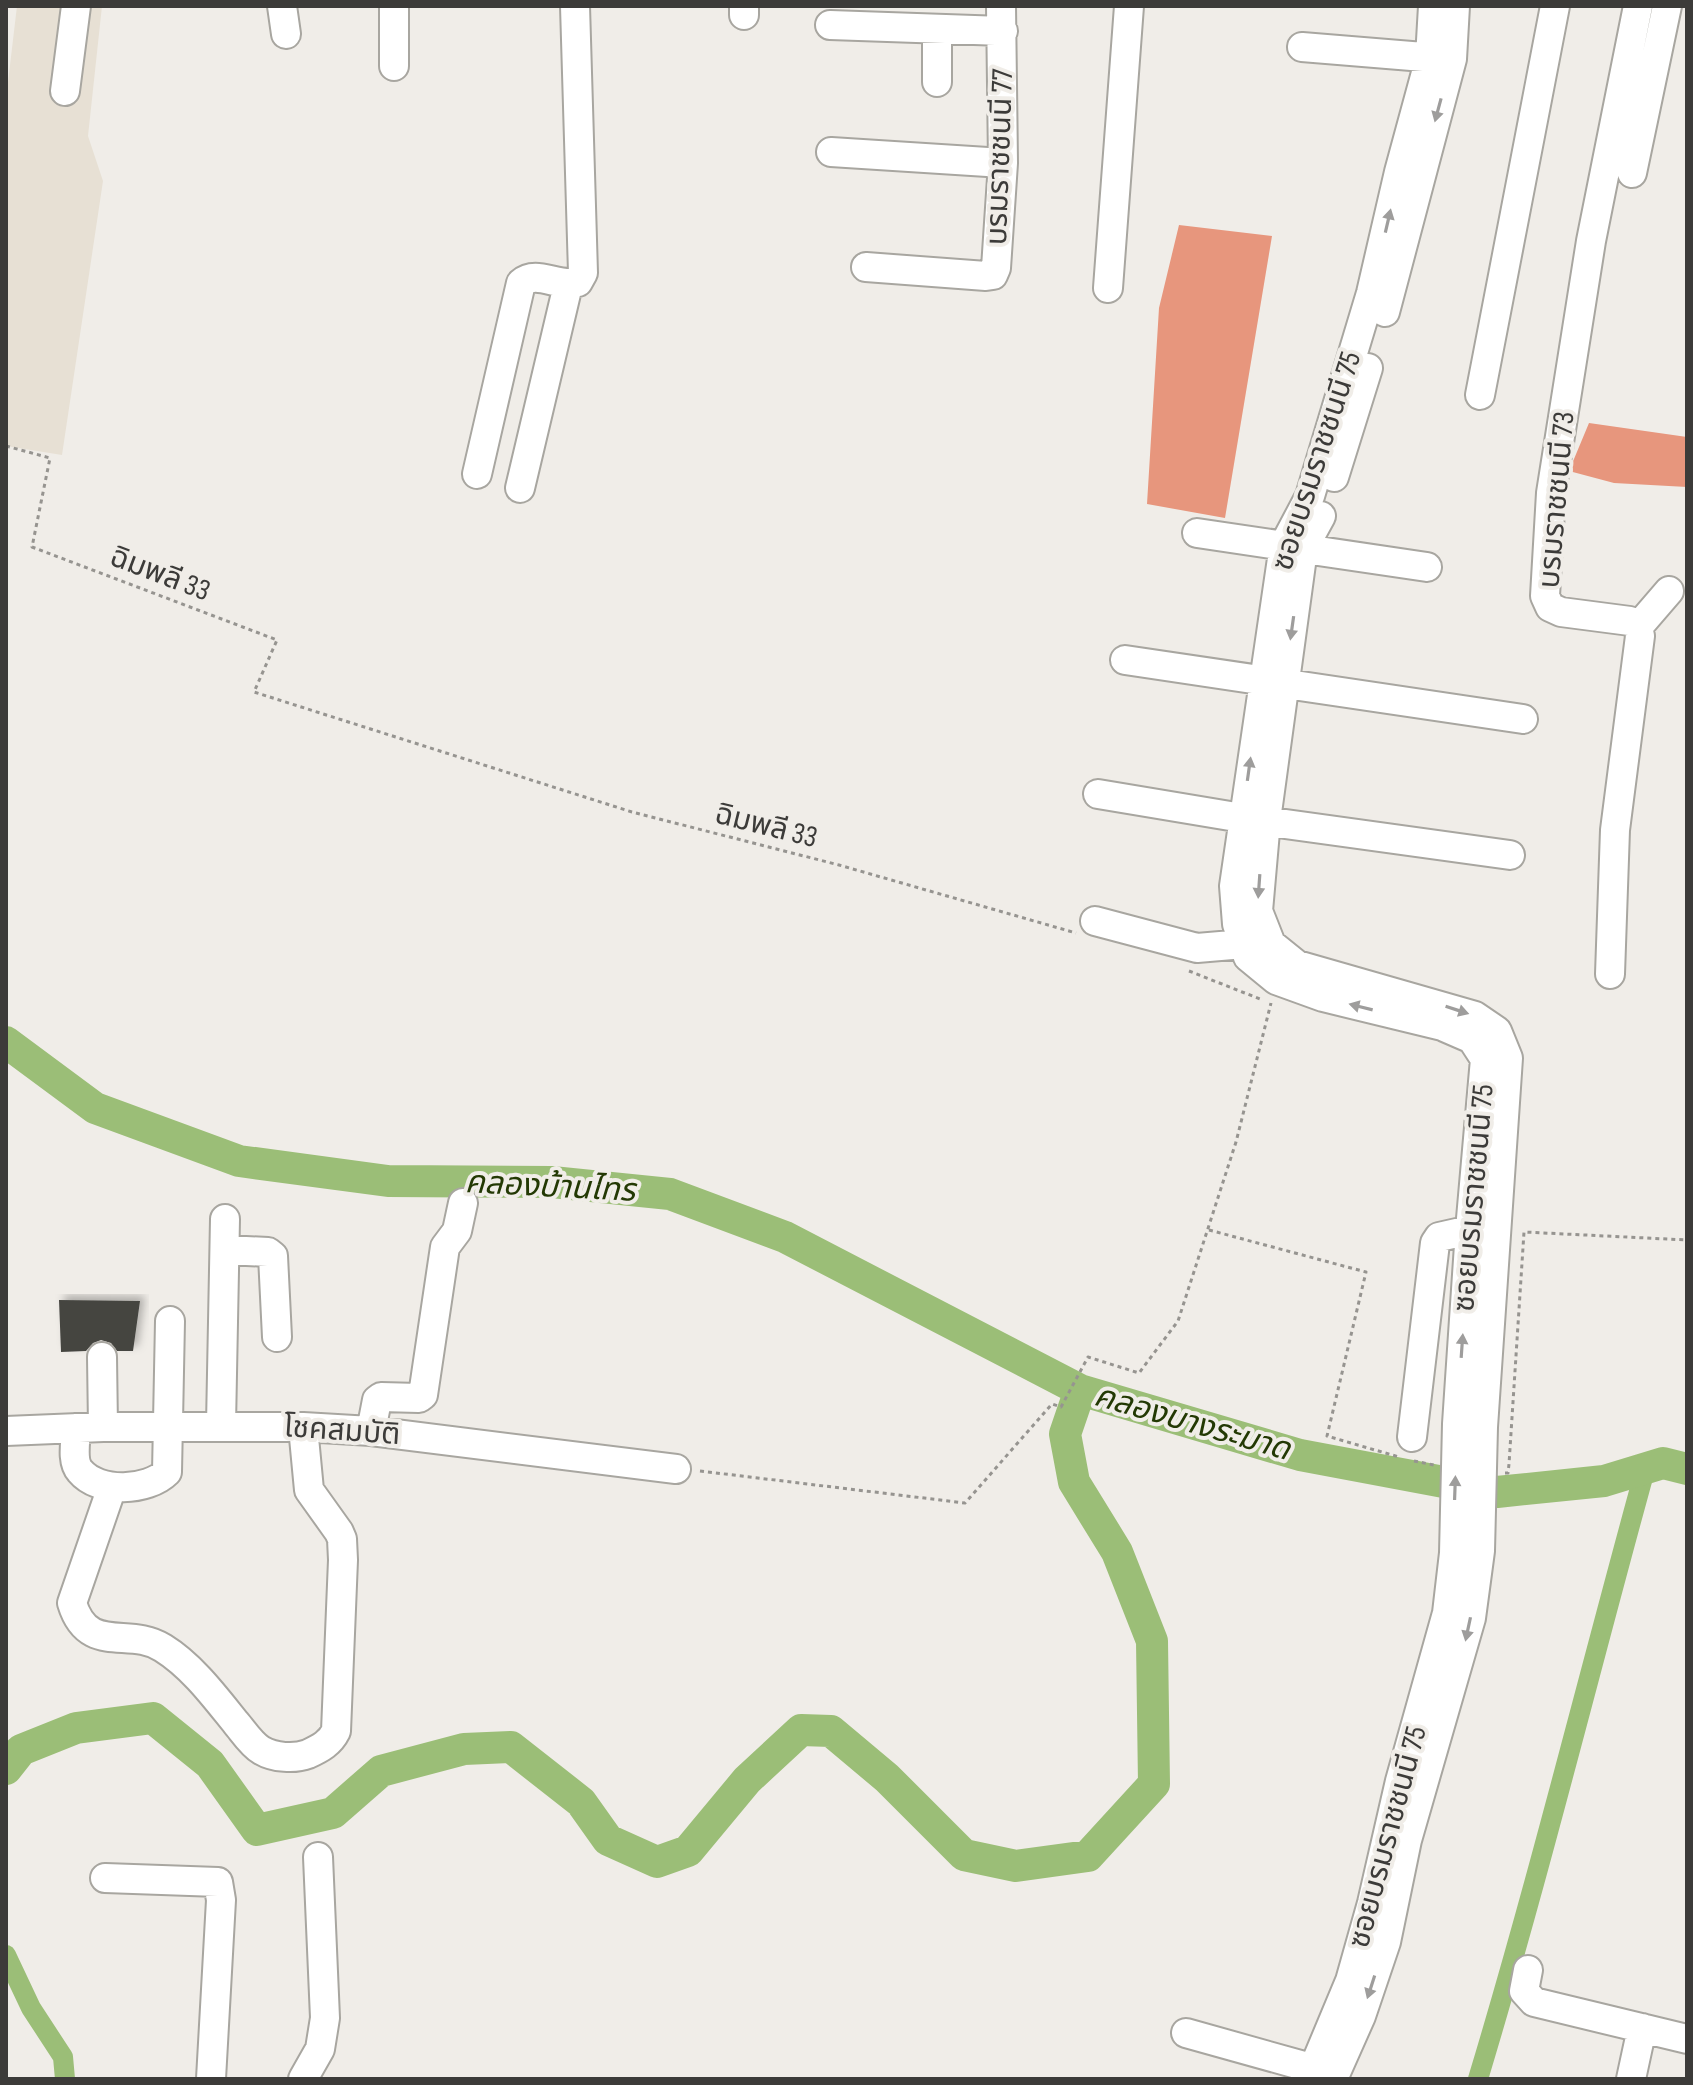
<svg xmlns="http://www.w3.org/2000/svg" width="1693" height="2085" viewBox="0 0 1693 2085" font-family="'Sofia Sans Condensed','Noto Sans Thai',sans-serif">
  <defs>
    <filter id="shadow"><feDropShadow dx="5" dy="-5" stdDeviation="4" flood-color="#0004"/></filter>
  </defs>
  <rect width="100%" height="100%" fill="#f0ede8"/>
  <path fill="#e7e0d4" d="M17,6H102L88,136L103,181L62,455L6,446V99Z"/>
  <path fill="#e7967d" d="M1179,225L1272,236L1225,518L1147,504L1159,308Z
    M1589,423L1687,437V487L1614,483L1569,471Z"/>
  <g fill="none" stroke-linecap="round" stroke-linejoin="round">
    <path stroke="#9bbe77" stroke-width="20" d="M6,1955L31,2008L63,2057L65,2079
      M1478,2079C1539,1877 1589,1673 1645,1470"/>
    <path stroke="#9bbe77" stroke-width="32" d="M6,1042L95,1108L239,1161L388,1181L552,1182L670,1194L785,1237L1080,1390L1300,1455L1497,1492L1604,1481L1663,1463L1687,1469
      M6,1769L21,1750L76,1728L153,1718L210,1764L257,1830L333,1813L381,1771L464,1749L511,1747L581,1802L608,1840L657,1862L688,1851L747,1780L801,1730L831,1731L887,1778L964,1855L1016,1866L1088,1856L1154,1784L1152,1641L1117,1552L1074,1482L1065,1434L1080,1390"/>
  </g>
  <path fill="#454540" filter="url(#shadow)" d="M59,1300L140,1301L133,1351H117L111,1343L101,1340L93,1343L86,1351L61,1352Z"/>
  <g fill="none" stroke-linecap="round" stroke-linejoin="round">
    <defs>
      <path id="minor" d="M282,6L286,34
        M394,6V66
        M744,6V15
        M830,25L1003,31
        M1302,47L1448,59
        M937,82V29
        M65,91L76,6
        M831,152L1003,163
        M1632,173L1667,6
        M866,267L986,276L993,275L996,268L1003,163L1001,6
        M1108,288L1129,6
        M1385,312L1452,59L1455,6
        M1480,395L1555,6
        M477,474L521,283C537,269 558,288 578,282L583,273L575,6
        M1334,477L1368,368
        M520,488L568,285
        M1321,516L1303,549L1266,820L1258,911L1271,944L1297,965L1475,1016L1497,1031L1508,1058L1483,1427L1480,1551L1471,1618L1407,1840L1386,1942L1361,2016L1333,2079
        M1197,533L1427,567
        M1638,627L1669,591
        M1125,660L1523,719
        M1098,794L1242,818L1510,855
        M1095,921L1197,948L1244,944
        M1610,974L1615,830L1640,636L1638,627L1630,621L1561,612L1550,607L1545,596L1551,493L1591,241L1638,6
        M226,1250L268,1252L273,1256L277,1337
        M102,1357L103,1427
        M221,1425L225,1219
        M76,1428C76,1440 71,1461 80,1471C99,1494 148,1491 167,1472L170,1321
        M6,1431L103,1427H303L371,1431L676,1469
        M371,1431L377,1400L381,1397L419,1398L423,1395L445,1247L457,1231L463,1203
        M1412,1437L1435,1243L1439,1237L1470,1230L1485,1233
        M112,1487L72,1603C88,1656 129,1626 163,1648C192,1666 215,1697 236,1723C243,1731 251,1744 261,1750C274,1758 295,1759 308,1754C321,1748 330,1743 336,1731L343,1560L342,1539L339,1532L309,1490L303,1427
        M105,1878L218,1882L221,1900L211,2079
        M1528,1970L1524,1991L1534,2002L1687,2039
        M1186,2033L1329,2073
        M303,2079L320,2049L325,2018L318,1857
        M1309,2079L1350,1981L1372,1903L1400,1781L1447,1613L1454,1553L1457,1424L1470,1230L1485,1059L1472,1039L1442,1026L1323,997L1276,980L1248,957L1237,924L1234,886L1284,545L1310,496L1371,293L1399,172L1430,58L1433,6
        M1631,2079L1642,2028"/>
    </defs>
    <use href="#minor" stroke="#a8a6a0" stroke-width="32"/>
    <path stroke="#969490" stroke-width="3" stroke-dasharray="4 4" stroke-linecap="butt" d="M6,446L50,458L32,547L277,640L254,692L632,812L839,865L1076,933
      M1189,971L1260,999
      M1209,1230L1366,1272L1327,1436L1399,1457
      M1414,1461L1434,1465
      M700,1471L965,1503L1052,1404L1061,1407L1088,1357L1139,1373L1178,1321L1236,1142L1271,1003
      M1505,1473H1508L1509,1464L1524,1232L1687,1240"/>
    <use href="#minor" stroke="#fff" stroke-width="28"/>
  </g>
  <defs><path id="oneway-solid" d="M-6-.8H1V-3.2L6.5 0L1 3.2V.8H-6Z" transform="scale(2)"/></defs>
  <g fill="#9e9d9c">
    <use href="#oneway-solid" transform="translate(1438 110) rotate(105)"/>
    <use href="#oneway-solid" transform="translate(1388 221) rotate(-77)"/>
    <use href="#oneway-solid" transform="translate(1292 628) rotate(98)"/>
    <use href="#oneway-solid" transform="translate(1249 769) rotate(-82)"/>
    <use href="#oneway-solid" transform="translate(1259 886) rotate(94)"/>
    <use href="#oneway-solid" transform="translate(1361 1007) rotate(-166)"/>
    <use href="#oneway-solid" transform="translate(1457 1010) rotate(18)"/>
    <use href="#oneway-solid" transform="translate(1462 1346) rotate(-86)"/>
    <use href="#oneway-solid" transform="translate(1455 1488) rotate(-88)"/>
    <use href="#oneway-solid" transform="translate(1468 1629) rotate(102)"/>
    <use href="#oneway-solid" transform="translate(1371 1987) rotate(108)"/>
  </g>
  <g text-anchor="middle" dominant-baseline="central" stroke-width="8" stroke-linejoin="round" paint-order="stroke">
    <g font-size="30" fill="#3c3b39" stroke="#f0ede8">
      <text transform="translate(1000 157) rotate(-88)">บรมราชชนนี 77</text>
      <text transform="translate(1317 461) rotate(-72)">ซอยบรมราชชนนี 75</text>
      <text transform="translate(1557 500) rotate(-85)">บรมราชชนนี 73</text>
      <text transform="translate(160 574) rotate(21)">ฉิมพลี 33</text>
      <text transform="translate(766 826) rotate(14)">ฉิมพลี 33</text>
      <text transform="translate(1474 1198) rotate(-85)">ซอยบรมราชชนนี 75</text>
      <text transform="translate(342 1431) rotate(4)">โชคสมบัติ</text>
      <text transform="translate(1388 1837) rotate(-75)">ซอยบรมราชชนนี 75</text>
    </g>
    <g font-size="32" font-style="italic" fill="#233904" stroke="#f0ede8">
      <text transform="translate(550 1187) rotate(3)">คลองบ้านไทร</text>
      <text transform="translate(1192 1423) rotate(16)">คลองบางระมาด</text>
    </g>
  </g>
  <rect width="1693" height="2085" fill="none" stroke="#3c3b39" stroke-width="16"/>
</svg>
